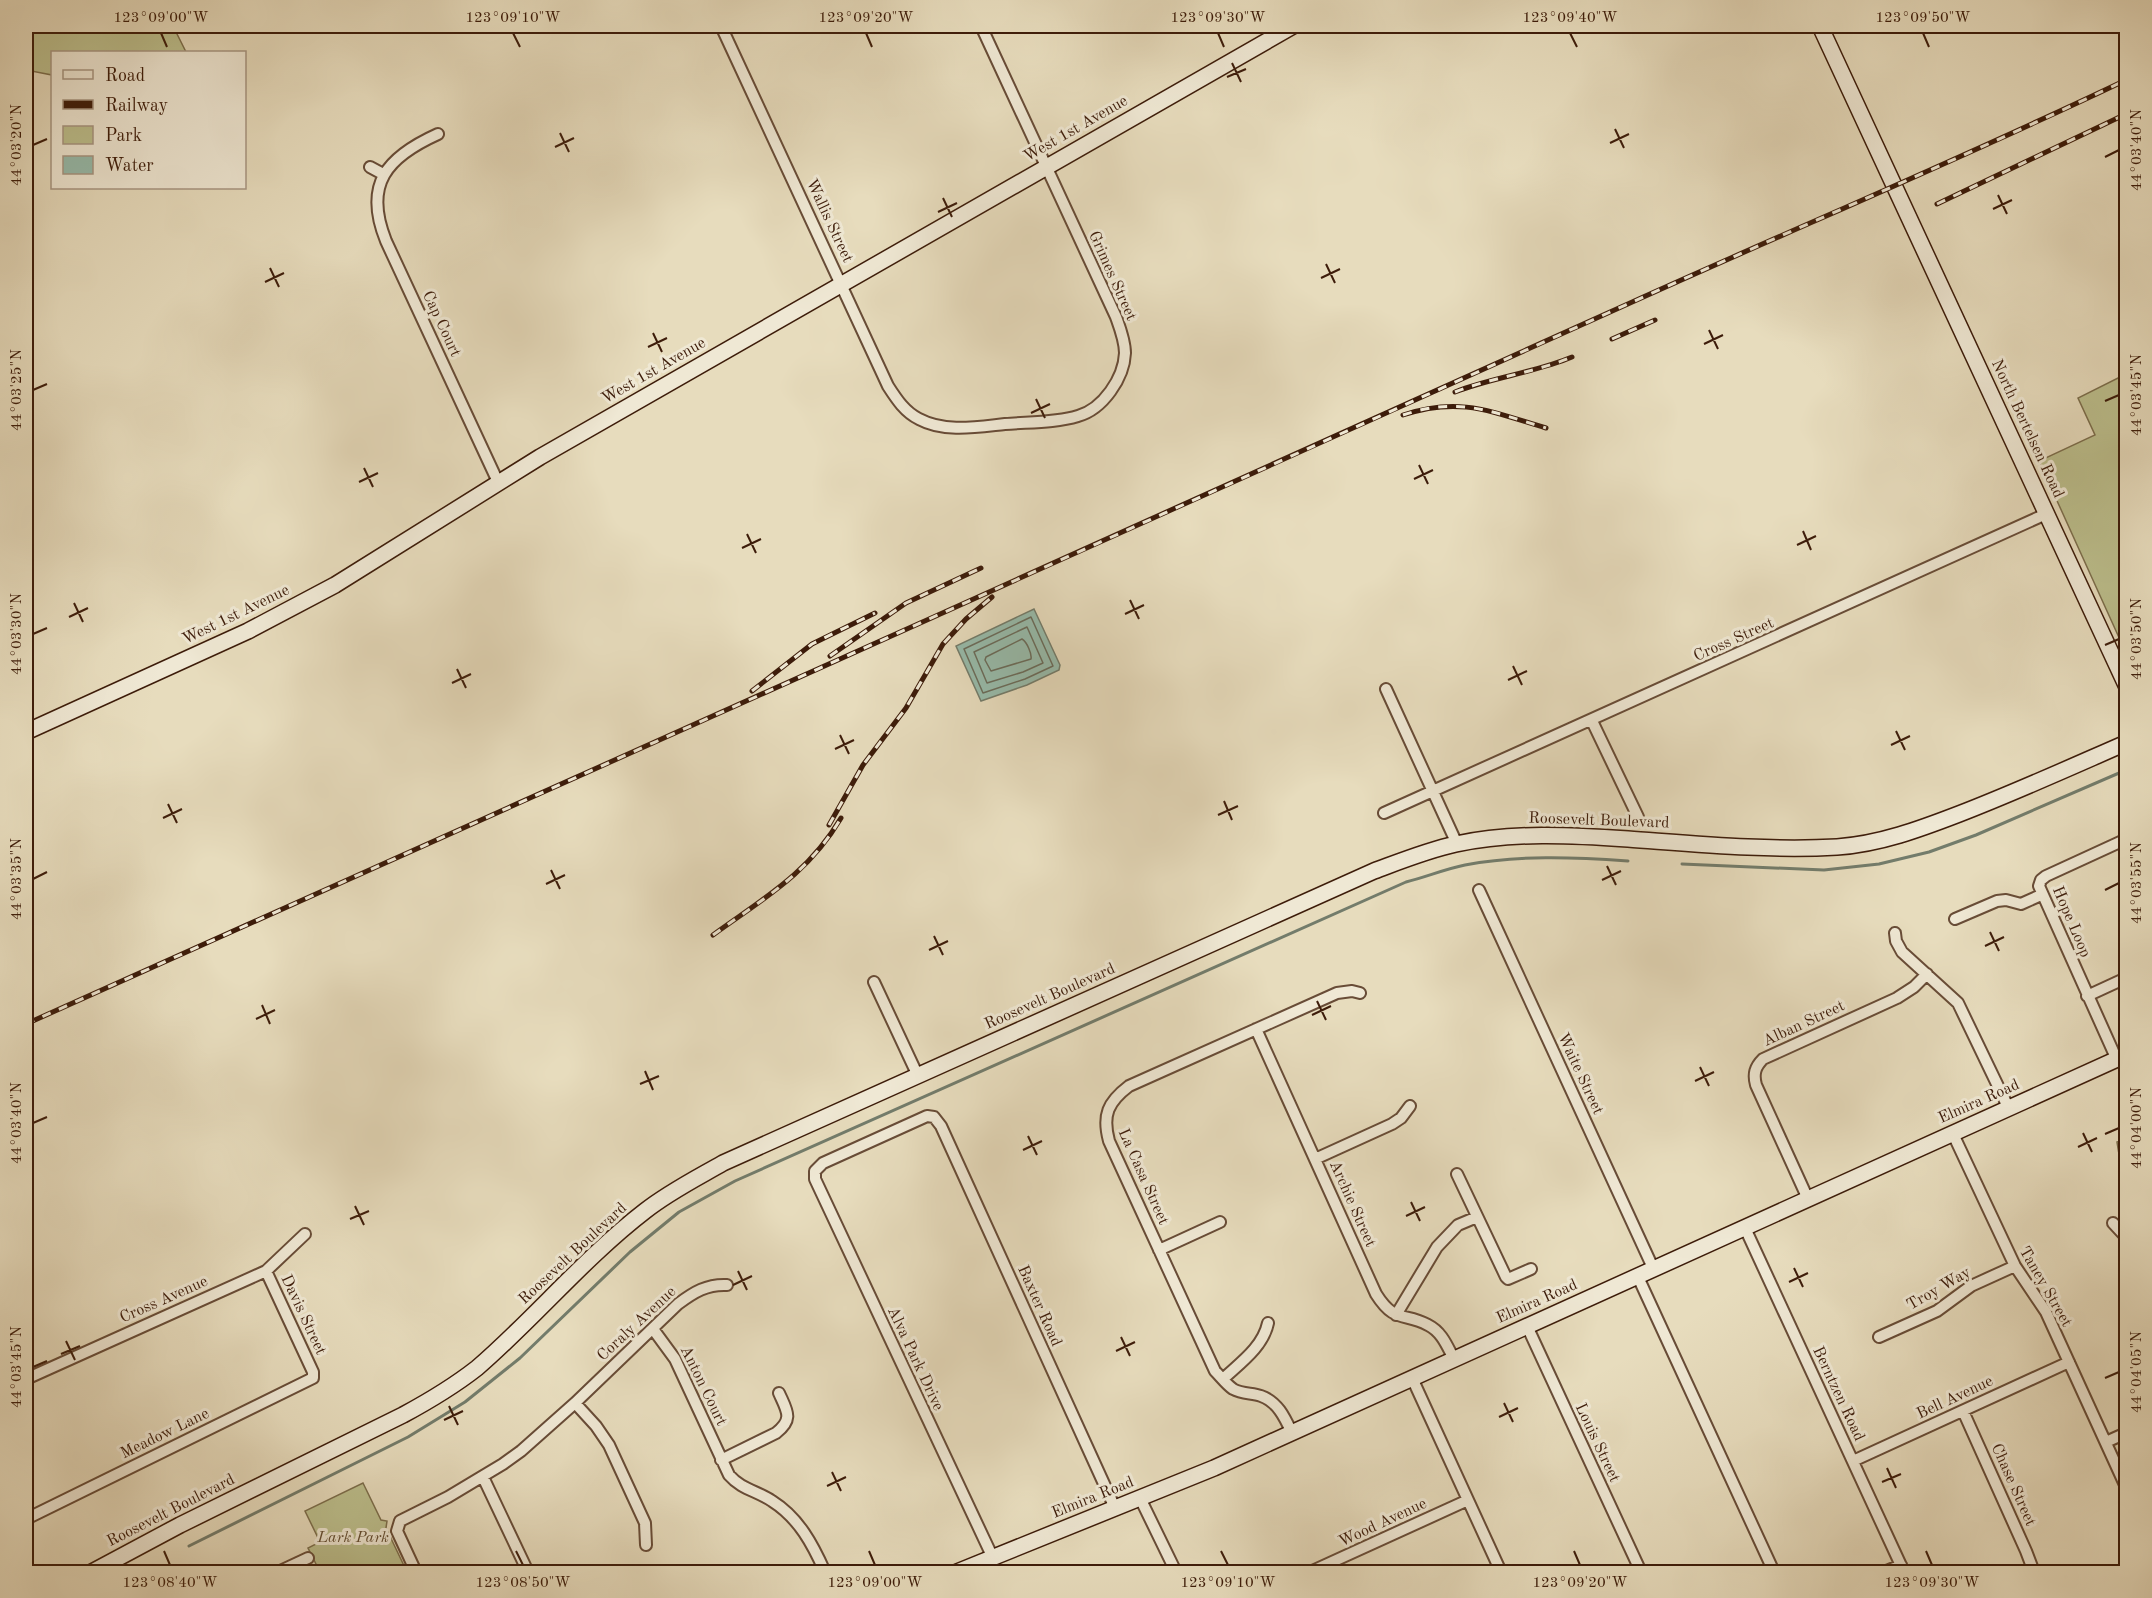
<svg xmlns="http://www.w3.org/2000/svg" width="2152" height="1598" viewBox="0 0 2152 1598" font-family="'Old Standard TT',serif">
  <rect width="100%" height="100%" fill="#e7dcbd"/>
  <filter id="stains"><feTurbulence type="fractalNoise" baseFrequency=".00333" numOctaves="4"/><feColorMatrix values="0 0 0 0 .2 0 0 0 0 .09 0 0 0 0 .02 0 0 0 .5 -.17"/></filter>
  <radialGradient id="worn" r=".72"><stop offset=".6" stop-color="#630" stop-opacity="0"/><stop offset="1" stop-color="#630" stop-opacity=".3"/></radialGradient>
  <path fill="#bcbf8d" stroke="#7c6e4c" stroke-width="1.5" d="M26,26H173L186,52H52V75L26,70Z
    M2126,374V653L2039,461L2095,435L2078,398Z
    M2123,1140L2126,1141V1198L2117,1142Z
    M363,1483L381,1520L387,1521L386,1528L407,1572H320L308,1548L320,1542L305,1511Z"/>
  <path fill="#97bcac" stroke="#737c6b" stroke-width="1.5" d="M1034,609L1060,665L1059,670L1027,685L981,701L956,646Z"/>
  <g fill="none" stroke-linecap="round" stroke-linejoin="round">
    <path stroke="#6a6c5b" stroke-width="1.5" d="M1031,617L1053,666L1025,679L983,693L964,649Z
      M1027,627L1043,663L1023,672L987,683L974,652Z
      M1022,639C1027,642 1032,654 1031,659L991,671L985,660L986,657Z"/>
    <path stroke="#737c6b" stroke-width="3" d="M1682,864L1824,870L1879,864L1929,852L1976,835L2126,770
      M189,1546L408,1437L465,1402L520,1358L630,1252L679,1212L735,1181L1406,882C1426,877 1445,869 1465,865C1518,855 1573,857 1628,861"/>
    <defs>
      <path id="street" d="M721,26L888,386C897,400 905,412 919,419C945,433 977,427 1005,424C1029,422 1055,423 1078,416C1103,409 1124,378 1125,353C1125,341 1120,328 1116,317L981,26
        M438,134C387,157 363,184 386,241L498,482
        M370,167L383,174
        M1386,689L1457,844
        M1592,721L1638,817
        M1384,813L2046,514
        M1479,890L1654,1270
        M1955,919L1997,901L2006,900L2021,904L2041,895
        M1895,933L1896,941L1902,952L1958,1003L2009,1109
        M874,982L918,1076
        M2087,996L2126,978
        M1256,1029L1376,1294C1395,1324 1404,1312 1428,1325C1442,1332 1447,1346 1454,1359
        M2117,1060L2039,886L2041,880L2046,876L2120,842L2126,841
        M1953,1134L2015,1266L2046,1312L2126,1487
        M1315,1159L1392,1124L1401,1118L1410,1106
        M1457,1174L1506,1277L1508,1279L1531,1269
        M1808,1199L1756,1085C1753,1074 1755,1067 1763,1059L1897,998L1914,987L1927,974
        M2113,1223L2126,1237
        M1745,1228L1904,1572
        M1159,1250L1220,1222
        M1638,1277L1774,1572
        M1396,1315L1437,1247L1458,1225L1477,1217
        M1527,1326L1641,1572
        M653,1329L675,1359L729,1475C741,1489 757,1491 772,1501C799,1518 813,1545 825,1572
        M1879,1337L1937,1311L1971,1286L2015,1266
        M1412,1378L1501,1572
        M26,1379L266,1271L305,1234
        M1223,1379C1240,1363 1263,1347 1268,1323
        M575,1403L596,1426L609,1445L645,1523L646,1545
        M1963,1411L2026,1551L2034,1572
        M1292,1433C1285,1418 1278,1402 1261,1396C1252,1393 1242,1394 1233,1389C1226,1384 1221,1377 1215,1371L1109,1141C1102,1115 1108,1102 1129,1086L1337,993L1352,991L1360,993
        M2106,1442L2126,1433
        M721,1460L776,1433C794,1419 787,1411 779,1393
        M1853,1461L2069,1362
        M483,1477L528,1572
        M1140,1498L1176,1572
        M26,1519L313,1378V1372L266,1271
        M993,1558L815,1179V1171L823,1163L927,1116L934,1117L941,1126L1115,1508
        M278,1572L308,1558
        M416,1572L397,1531L400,1521L448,1497L503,1464L521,1451L575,1403L678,1304C694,1292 707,1284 727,1285
        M1310,1572L1468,1500
        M1884,1572L1901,1565"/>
      <path id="secondary" d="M1820,26L2126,685
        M26,732L248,631L335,585L540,457L1293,26
        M92,1572L180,1525L403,1415C429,1401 454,1386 477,1368C535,1318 584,1258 645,1211C669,1192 697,1178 723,1163L1374,871C1401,861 1428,850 1456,844C1513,832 1571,835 1628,839C1697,844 1769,851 1837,847C1880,844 1920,829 1959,814C2016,792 2071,767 2126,743
        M957,1572L1214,1468L2126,1055"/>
    </defs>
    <use href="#street" stroke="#684c37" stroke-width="14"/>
    <use href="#secondary" stroke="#3d1c0a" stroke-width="18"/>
    <use href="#street" stroke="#efe8d4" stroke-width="10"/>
    <use href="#secondary" stroke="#efe8d4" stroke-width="15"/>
    <defs>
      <path id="rail" d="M1937,204L2126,114
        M1612,339L1655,320
        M1455,392C1493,377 1534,373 1572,357
        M1403,415C1460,396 1492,412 1546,428
        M830,656L906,603L981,568
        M752,691L812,644L875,613
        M829,825L863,765L906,708L943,644L966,619L992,597
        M713,935C764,898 808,874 841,818
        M26,1024C561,784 1096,545 1630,303C1796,228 1963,158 2126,80"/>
    </defs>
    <use href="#rail" stroke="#3d1c0a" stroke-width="5"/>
    <use href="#rail" stroke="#efe8d4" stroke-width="3" stroke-dasharray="9" stroke-linecap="butt"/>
  </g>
  <path fill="none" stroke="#3d1c0a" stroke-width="2" d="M161,33L167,47M513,33L520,47M866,33L872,47M1218,33L1224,47M1570,33L1577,47M1923,33L1929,47M1232,63L1241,82M1227,77L1246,69M1615,129L1624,148M560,133L569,152M1610,143L1629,134M33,145L47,139M555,147L574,138M2105,157L2119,150M1998,195L2007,214M943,198L952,217M1993,209L2012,200M938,212L957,203M1326,264L1335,283M270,268L279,287M1321,278L1340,269M265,282L284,273M1709,330L1718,349M653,333L662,352M1704,344L1723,335M648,347L667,338M33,390L47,384M1036,399L1045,418M2105,401L2119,395M1031,413L1050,404M1419,465L1428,484M364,468L373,487M1414,479L1433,470M359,482L378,473M1803,531L1811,550M747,534L756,553M1797,545L1816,536M742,548L761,539M1130,600L1139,619M74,603L83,622M1125,614L1144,605M69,617L88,608M33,634L47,628M2105,645L2119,639M1513,666L1522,685M457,669L466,688M1508,680L1527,671M452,683L471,674M1896,731L1905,750M840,735L849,754M1891,745L1910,736M835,749L854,740M1224,801L1232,820M168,804L177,823M1218,815L1238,806M163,818L182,809M1607,866L1616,885M551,870L560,889M33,879L47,872M1602,880L1621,871M546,884L565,875M2105,890L2119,883M1990,932L1999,951M934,936L943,955M1985,946L2004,937M929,950L948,941M1317,1001L1326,1020M262,1005L270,1024M1312,1015L1331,1006M256,1019L275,1010M1700,1067L1709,1086M645,1071L653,1090M1695,1081L1714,1072M640,1084L659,1076M33,1123L47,1117M2083,1133L2092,1152M2105,1134L2119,1128M1028,1136L1037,1155M2078,1147L2097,1138M1023,1150L1042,1141M1411,1202L1420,1221M355,1206L364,1225M1406,1216L1425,1207M350,1219L369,1211M1794,1268L1803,1287M738,1271L747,1290M1789,1282L1808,1273M733,1285L752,1276M1121,1337L1130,1356M66,1341L75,1360M1116,1351L1135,1342M61,1354L80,1346M33,1367L47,1361M2105,1378L2119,1372M1504,1403L1513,1422M449,1406L458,1425M1499,1417L1518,1408M444,1420L463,1411M1887,1468L1896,1488M832,1472L841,1491M1882,1482L1901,1474M827,1486L846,1477M164,1551L170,1565M516,1551L523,1565M869,1551L875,1565M1221,1551L1228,1565M1574,1551L1580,1565M1926,1551L1932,1565"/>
  <g text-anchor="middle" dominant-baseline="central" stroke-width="6" stroke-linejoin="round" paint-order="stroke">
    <g font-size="16" fill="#3d1c0a" stroke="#efe8d4">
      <text transform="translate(1076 129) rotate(-30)">West 1st Avenue</text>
      <text transform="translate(829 221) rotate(65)">Wallis Street</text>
      <text transform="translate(1112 276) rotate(66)">Grimes Street</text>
      <text transform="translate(441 324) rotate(65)">Cap Court</text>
      <text transform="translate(654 371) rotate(-30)">West 1st Avenue</text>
      <text transform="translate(2027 429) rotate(65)">North Bertelsen Road</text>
      <text transform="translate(236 615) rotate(-26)">West 1st Avenue</text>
      <text transform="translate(1734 640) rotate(-24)">Cross Street</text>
      <text transform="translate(1599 821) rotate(2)">Roosevelt Boulevard</text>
      <text transform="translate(2071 922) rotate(67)">Hope Loop</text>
      <text transform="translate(1050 997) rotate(-24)">Roosevelt Boulevard</text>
      <text transform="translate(1804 1024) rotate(-25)">Alban Street</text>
      <text transform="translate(1580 1074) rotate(65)">Waite Street</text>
      <text transform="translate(1979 1102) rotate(-24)">Elmira Road</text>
      <text transform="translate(1143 1177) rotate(66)">La Casa Street</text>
      <text transform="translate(1352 1204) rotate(66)">Archie Street</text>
      <text transform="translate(573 1254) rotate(-43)">Roosevelt Boulevard</text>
      <text transform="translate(2045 1287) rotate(60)">Taney Street</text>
      <text transform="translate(1939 1289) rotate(-30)">Troy Way</text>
      <text transform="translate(164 1300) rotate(-24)">Cross Avenue</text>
      <text transform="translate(1537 1302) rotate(-24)">Elmira Road</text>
      <text transform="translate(1039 1306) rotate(66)">Baxter Road</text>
      <text transform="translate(303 1315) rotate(65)">Davis Street</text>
      <text transform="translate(637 1324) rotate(-43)">Coraly Avenue</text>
      <text transform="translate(915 1359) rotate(65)">Alva Park Drive</text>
      <text transform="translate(703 1386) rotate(64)">Anton Court</text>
      <text transform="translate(1838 1394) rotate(65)">Berntzen Road</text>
      <text transform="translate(1955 1398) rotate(-25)">Bell Avenue</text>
      <text transform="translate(165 1434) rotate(-26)">Meadow Lane</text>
      <text transform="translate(1597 1443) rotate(65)">Louis Street</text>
      <text transform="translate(2013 1485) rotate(66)">Chase Street</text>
      <text transform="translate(1093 1498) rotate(-22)">Elmira Road</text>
      <text transform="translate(171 1511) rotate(-27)">Roosevelt Boulevard</text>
      <text transform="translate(1383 1523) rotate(-25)">Wood Avenue</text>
    </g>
    <g font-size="16" font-style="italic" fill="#634d31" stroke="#efe8d4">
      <text x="353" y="1538">Lark Park</text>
    </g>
  </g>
  <rect width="2152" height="1598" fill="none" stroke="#e7dcbd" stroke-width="66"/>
  <rect x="51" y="51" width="195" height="138" fill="#efe8d4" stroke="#a89683" stroke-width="1.5"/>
  <rect x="63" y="70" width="30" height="9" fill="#efe8d4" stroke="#a89683" stroke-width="1.5"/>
  <text x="105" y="81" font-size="18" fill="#3d1c0a">Road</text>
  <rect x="63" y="100" width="30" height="9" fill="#3d1c0a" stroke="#a89683" stroke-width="1.5"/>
  <text x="105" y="111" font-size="18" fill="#3d1c0a">Railway</text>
  <rect x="63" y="126" width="30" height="18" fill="#bcbf8d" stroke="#a89683" stroke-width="1.5"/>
  <text x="105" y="141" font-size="18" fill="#3d1c0a">Park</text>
  <rect x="63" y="156" width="30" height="18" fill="#97bcac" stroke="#a89683" stroke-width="1.5"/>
  <text x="105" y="171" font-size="18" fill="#3d1c0a">Water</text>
  <rect x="33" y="33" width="2086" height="1532" fill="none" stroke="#3d1c0a" stroke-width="2"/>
  <g font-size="15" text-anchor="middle" fill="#3d1c0a">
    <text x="161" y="22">123°09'00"W</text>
    <text x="513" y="22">123°09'10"W</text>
    <text x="866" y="22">123°09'20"W</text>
    <text x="1218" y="22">123°09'30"W</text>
    <text x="1570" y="22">123°09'40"W</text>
    <text x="1923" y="22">123°09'50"W</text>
    <text transform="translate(16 145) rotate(-90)" y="5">44°03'20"N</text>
    <text transform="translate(2136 150) rotate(-90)" y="5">44°03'40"N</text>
    <text transform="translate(16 390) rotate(-90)" y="5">44°03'25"N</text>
    <text transform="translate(2136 395) rotate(-90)" y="5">44°03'45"N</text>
    <text transform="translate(16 634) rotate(-90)" y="5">44°03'30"N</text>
    <text transform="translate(2136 639) rotate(-90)" y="5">44°03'50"N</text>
    <text transform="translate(16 879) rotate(-90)" y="5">44°03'35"N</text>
    <text transform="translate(2136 883) rotate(-90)" y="5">44°03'55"N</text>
    <text transform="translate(16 1123) rotate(-90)" y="5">44°03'40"N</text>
    <text transform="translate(2136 1128) rotate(-90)" y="5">44°04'00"N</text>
    <text transform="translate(16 1367) rotate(-90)" y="5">44°03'45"N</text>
    <text transform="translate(2136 1372) rotate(-90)" y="5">44°04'05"N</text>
    <text x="170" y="1587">123°08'40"W</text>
    <text x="523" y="1587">123°08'50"W</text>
    <text x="875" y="1587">123°09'00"W</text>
    <text x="1228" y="1587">123°09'10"W</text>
    <text x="1580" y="1587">123°09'20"W</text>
    <text x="1932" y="1587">123°09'30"W</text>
  </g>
  <rect width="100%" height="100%" filter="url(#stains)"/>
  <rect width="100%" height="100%" fill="url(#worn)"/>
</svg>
